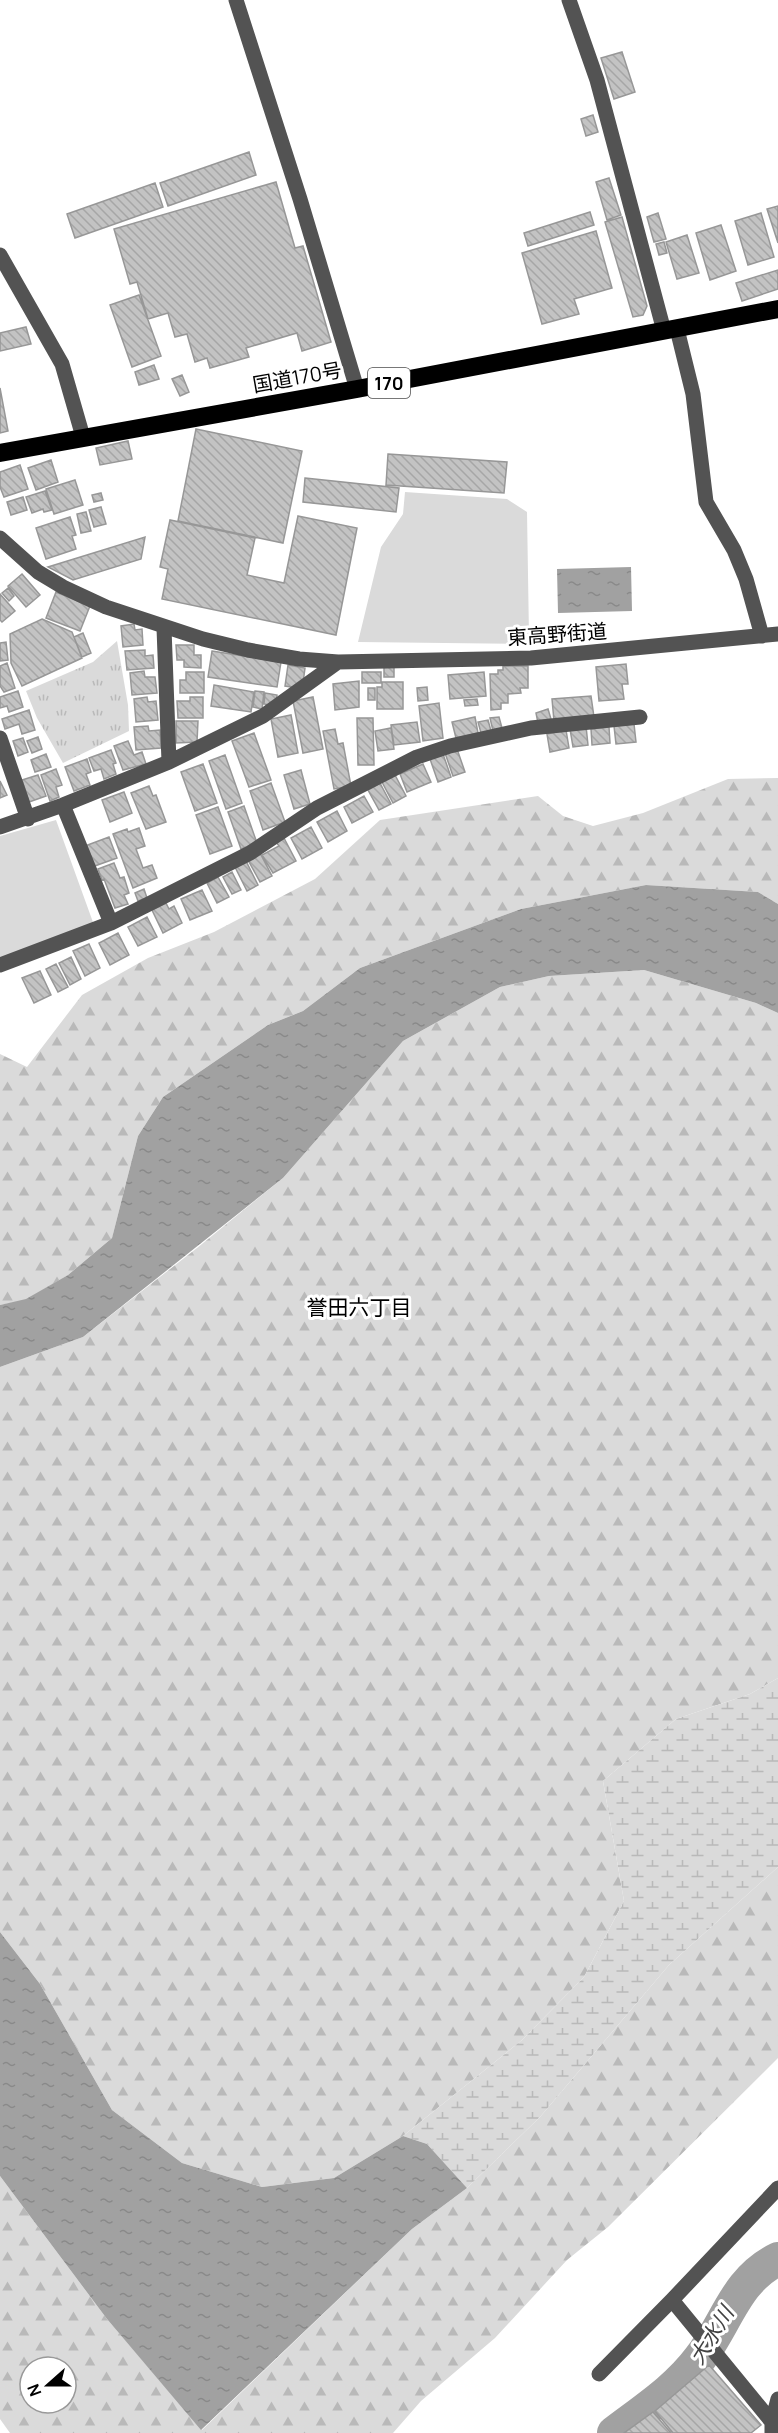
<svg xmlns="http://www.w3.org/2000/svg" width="778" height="2433" viewBox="0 0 778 2433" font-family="Manrope,'Noto Sans JP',sans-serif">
  <defs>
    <pattern id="grass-tufts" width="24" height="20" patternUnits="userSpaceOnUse" patternTransform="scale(1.5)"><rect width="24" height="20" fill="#dadada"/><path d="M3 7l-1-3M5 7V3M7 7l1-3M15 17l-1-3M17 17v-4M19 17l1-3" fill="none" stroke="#b9b9b9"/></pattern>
    <pattern id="forest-firs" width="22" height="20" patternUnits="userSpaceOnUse" patternTransform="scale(1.5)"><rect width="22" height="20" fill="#dadada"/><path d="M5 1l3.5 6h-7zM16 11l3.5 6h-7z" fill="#b9b9b9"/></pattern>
    <pattern id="wetland-marsh" width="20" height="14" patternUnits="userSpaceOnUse" patternTransform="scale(1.5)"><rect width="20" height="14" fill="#dadada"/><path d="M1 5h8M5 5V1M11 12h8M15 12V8" fill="none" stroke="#b9b9b9"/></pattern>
    <pattern id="water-ripples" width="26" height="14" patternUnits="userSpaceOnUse" patternTransform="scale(1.5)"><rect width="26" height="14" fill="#a1a1a1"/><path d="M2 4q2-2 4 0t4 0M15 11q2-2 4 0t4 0" fill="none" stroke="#898989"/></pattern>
    <pattern id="building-back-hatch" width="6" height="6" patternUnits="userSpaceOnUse" patternTransform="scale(1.5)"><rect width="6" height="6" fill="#c3c3c3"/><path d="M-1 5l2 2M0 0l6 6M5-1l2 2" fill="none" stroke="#a6a6a6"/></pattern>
  </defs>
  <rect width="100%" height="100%" fill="#fff"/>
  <path fill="url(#grass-tufts)" d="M117,641L128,705L129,731L63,763L37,718L26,691L93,662Z"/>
  <path fill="url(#forest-firs)" fill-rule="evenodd" d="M778,778V904L758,892L646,885L521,909L360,968L303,1011L268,1025L163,1097L138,1136L112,1238L68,1275L26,1300L0,1305V1054L27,1067L82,995L148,958L214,932L315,879L380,820L538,796L563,816L593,826L643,813L728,779Z
    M644,970L756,1003L778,1013V1678L750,1694L676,1719L603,1781L624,1901L584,1977L522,2040L403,2136L334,2178L262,2187L182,2163L112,2110L40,1984L0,1932V1367L83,1337L197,1248L283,1178L403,1041L500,987L549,976Z
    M778,1867V2058L608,2227L567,2260L495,2338L421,2401L393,2433H10L0,2419V2176L107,2319L202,2430L412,2229L467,2188L540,2117L669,1965ZM30,2367H66V2403H30Z"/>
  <path fill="url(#wetland-marsh)" d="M778,1678V1867L669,1965L540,2117L467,2188L427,2144L403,2136L522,2040L584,1977L624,1901L603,1781L676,1719L750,1694Z"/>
  <path fill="#dadada" d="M405,492L507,499L527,512L529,637L523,644L358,642L381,547L403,514Z
    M56,820L94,925L0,959V836Z"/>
  <path fill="url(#water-ripples)" d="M631,567L632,611L558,613L557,569Z
    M646,885L758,892L778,904V1013L756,1003L644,970L549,976L500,987L403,1041L283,1178L83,1337L0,1367V1305L26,1299L68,1275L112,1238L138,1136L163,1097L268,1025L303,1011L360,968L521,909Z
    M0,1932L40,1984L112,2110L182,2163L262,2187L334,2178L403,2136L427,2144L467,2188L412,2229L201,2430L107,2319L0,2176Z"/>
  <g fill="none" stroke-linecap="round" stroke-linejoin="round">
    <path stroke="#a1a1a1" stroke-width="34" d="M614,2433C644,2410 677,2389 700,2358C727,2323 735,2280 778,2259"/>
  </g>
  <path fill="url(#building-back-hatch)" stroke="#979797" stroke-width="1.5" d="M622,52L635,92L614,99L601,58Z
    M593,115L598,132L586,136L581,119Z
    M249,152L256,175L168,206L160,183Z
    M609,178L621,215L607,220L596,182Z
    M276,182L295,248L303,246L331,342L302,351L297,333L246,348L249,357L210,368L207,358L195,362L187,334L175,337L168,313L148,319L137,282L130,284L114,229Z
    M155,183L163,207L75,238L67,214Z
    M778,206V243L767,209Z
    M590,212L594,225L528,246L524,233Z
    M658,213L666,239L654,242L647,217Z
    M761,213L774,257L748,265L735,221Z
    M622,217L647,306L643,315L633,317L605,222Z
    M721,225L736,271L710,280L696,233Z
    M596,231L612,288L574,299L579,314L542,324L522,253Z
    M687,235L699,273L677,279L666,242Z
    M664,242L667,253L659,255L656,244Z
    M778,270V289L742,301L736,283Z
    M139,295L161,356L132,367L110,305Z
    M26,327L31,344L0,351V333Z
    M154,365L159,379L139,385L135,372Z
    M182,375L189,392L180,396L172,379Z
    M0,388L8,431L0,433Z
    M196,429L302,451L283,543L178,521Z
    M128,441L132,459L100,465L96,448Z
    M388,454L507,462L504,493L386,485Z
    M51,460L58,482L36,490L28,468Z
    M20,465L28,489L4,497L0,487V472Z
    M305,478L399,488L396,512L303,502Z
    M75,480L83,505L54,514L46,489Z
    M45,491L52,510L44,512L43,509L32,513L26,497Z
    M101,493L103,500L94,502L92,495Z
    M23,497L27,510L11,515L7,502Z
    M101,507L106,524L94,527L89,510Z
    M86,512L91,531L81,533L77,514Z
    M298,516L357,528L336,635L162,599L168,569L160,567L170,520L255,538L247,575L284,583Z
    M70,517L76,535L72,536L76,549L46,559L36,528Z
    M145,537L141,559L73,580L48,567Z
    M22,574L40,595L26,607L8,586Z
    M8,588L14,596L9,601L2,593Z
    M56,592L90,606L80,631L46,618Z
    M0,594L15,611L2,622L0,620Z
    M42,619L72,632L82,658L22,686L11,663L10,634Z
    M134,624L135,630L142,629L143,645L123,647L121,626Z
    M83,633L91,653L82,657L74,637Z
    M6,642L8,660L0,661V643Z
    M176,645H194V655H201V668L184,667V660H177Z
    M145,650V656L153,655L154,668L127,670L125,651Z
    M212,651L281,662L277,687L208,677Z
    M7,663L15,688L4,692L0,686V666Z
    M626,664L628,684H622L624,699L599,701L596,667Z
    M288,665L305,668L303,683L298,688L285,686Z
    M503,666H528V688H520L521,693L508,694V703H501V709L491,710L490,674H498V670H503Z
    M384,667H394V677H384Z
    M144,671L145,677H155L157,693L132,695L130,673Z
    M186,672H204V693H180V680H186Z
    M362,672H381V683H362Z
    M484,672L486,696L450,699L448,675Z
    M359,681V707L335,710L333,684Z
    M382,682H403V709H377V687H382Z
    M214,685L254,692L251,712L211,706Z
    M427,687L428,700L418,701L417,688Z
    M368,688H375V700H368Z
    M18,691L23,707L9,712L7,706L0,708V697Z
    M255,691L264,692L262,709L253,707Z
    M265,693L277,695L276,701L269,705L264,704Z
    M591,696L594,717L554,721L552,699Z
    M147,697L148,702L156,701L158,720L136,722L134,699Z
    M190,697H203V718H178L177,701H190Z
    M313,697L323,749L303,753L293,701Z
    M477,699L478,705L465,706L464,700Z
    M439,703L443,738L423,741L419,706Z
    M548,709L551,719L538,723L536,713Z
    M29,710L35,730L22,734L19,724L5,729L2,719Z
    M291,715L298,753L278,757L271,719Z
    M475,717L478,733L456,738L452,722Z
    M499,717L502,728L493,731L490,718Z
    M357,718H373L374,765H358Z
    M488,720L491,731L481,733L478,722Z
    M176,721H198L197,742L176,743Z
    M417,722L420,742L394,745L391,725Z
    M634,724L636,742L616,744L614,726Z
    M148,726L149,731L160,730L161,748L136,750L134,727Z
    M586,726L588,745L573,747L570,729Z
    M609,727L610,743L592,745L591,729Z
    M391,728L394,749L378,751L375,731Z
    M335,729L338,744L343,743L351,786L334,789L323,731Z
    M566,730L569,748L550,752L547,734Z
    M254,733L271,780L249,787L232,741Z
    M38,737L42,749L32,753L27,741Z
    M23,738L28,752L18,756L13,741Z
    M128,741L134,755L142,752L146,764L123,770L114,746Z
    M457,749L465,772L453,776L445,753Z
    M111,750L116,763L113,764L116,774L104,779L101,769L94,771L89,758Z
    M46,754L51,767L35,772L31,760Z
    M443,754L451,777L438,782L430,759Z
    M225,755L242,803L226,809L209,761Z
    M87,759L91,772L86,774L90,785L74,791L65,767Z
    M203,764L217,803L195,811L181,772Z
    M423,764L431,782L407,792L400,774Z
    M56,769L62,785L56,787L59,797L50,801L41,775Z
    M301,770L310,804L294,809L284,775Z
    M38,775L46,796L29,802L22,780Z
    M395,775L406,796L393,803L382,782Z
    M0,781L7,795L0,798Z
    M271,783L285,822L263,830L250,791Z
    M380,783L391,804L379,810L368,790Z
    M149,786L153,796L156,795L166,822L146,829L131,793Z
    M124,792L132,813L110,822L102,800Z
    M364,796L373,812L352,823L344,807Z
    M244,806L257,843L241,849L228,812Z
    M218,807L232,846L210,854L196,815Z
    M337,811L347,831L328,842L317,822Z
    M311,827L322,848L302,859L291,838Z
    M139,828L145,846L136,849L143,868L152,865L157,878L133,888L113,834L127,829L128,832Z
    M109,837L117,858L92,867L85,846Z
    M284,838L296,861L273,873L262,855L279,846L276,842Z
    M260,853L272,876L260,882L248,860Z
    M246,861L258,885L247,891L235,867Z
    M114,863L120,878L124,877L129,893L124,895L128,904L115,908L104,879L102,880L98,869Z
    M232,872L241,890L232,894L223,877Z
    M218,877L229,897L217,903L207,883Z
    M144,889L147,898L138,901L135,893Z
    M202,890L212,911L190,920L181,899Z
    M166,903L169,909L174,906L182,923L163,933L152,910Z
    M147,917L157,937L138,946L128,927Z
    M118,933L129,955L110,965L99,943Z
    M89,944L100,968L85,976L73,951Z
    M71,957L81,979L70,985L59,963Z
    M56,964L68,987L58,992L46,969Z
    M40,971L51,995L34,1003L22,978Z
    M709,2365L761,2425L751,2433H673L655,2411Z
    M653,2412L671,2433H624Z"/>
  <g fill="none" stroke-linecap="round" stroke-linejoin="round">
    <path stroke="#535353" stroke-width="15" d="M236,0L300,199L357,389
      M569,0L597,80L664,331
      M0,255L62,364L83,437
      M677,329L693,394L706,502L734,550L746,579L762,636
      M0,538L38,572L63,587L106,607L203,639L248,650L299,659L338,662L531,658L778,634
      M164,628L169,762
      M0,738L28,819
      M63,805L111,923
      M0,827L63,805L169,762L263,716L338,662
      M0,965L111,923L250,853L317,808L417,757L450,746L531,728L640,717
      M672,2300L772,2422
      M599,2374L672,2300L778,2188
      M772,2433V2422L778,2399"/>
    <path stroke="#000" stroke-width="18" d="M0,453L357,389L778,309"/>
  </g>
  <g text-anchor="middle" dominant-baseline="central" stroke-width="6" stroke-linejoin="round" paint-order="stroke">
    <rect fill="#fff" stroke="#4c4c4c" stroke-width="1.5" x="368" y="368" width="42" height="30" rx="4.5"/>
    <g font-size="18" font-weight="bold" fill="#000">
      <text x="389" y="383">170</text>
    </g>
    <g font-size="20" fill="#000" stroke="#fff">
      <text transform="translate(297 377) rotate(-10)">国道170号</text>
      <text transform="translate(557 634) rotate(-4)">東高野街道</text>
    </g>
    <g font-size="21" fill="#000" stroke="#fff">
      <text x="359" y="1307">誉田六丁目</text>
    </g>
    <g font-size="21" font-style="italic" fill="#424242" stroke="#fff">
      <text transform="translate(711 2335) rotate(-58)">大水川</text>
    </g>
  </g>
  <g transform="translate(48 2385) rotate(249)"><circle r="28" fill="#ffffff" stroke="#999999" stroke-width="1.5"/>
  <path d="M0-4.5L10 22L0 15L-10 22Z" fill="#000000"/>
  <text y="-9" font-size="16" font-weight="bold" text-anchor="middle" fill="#000000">N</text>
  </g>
</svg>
